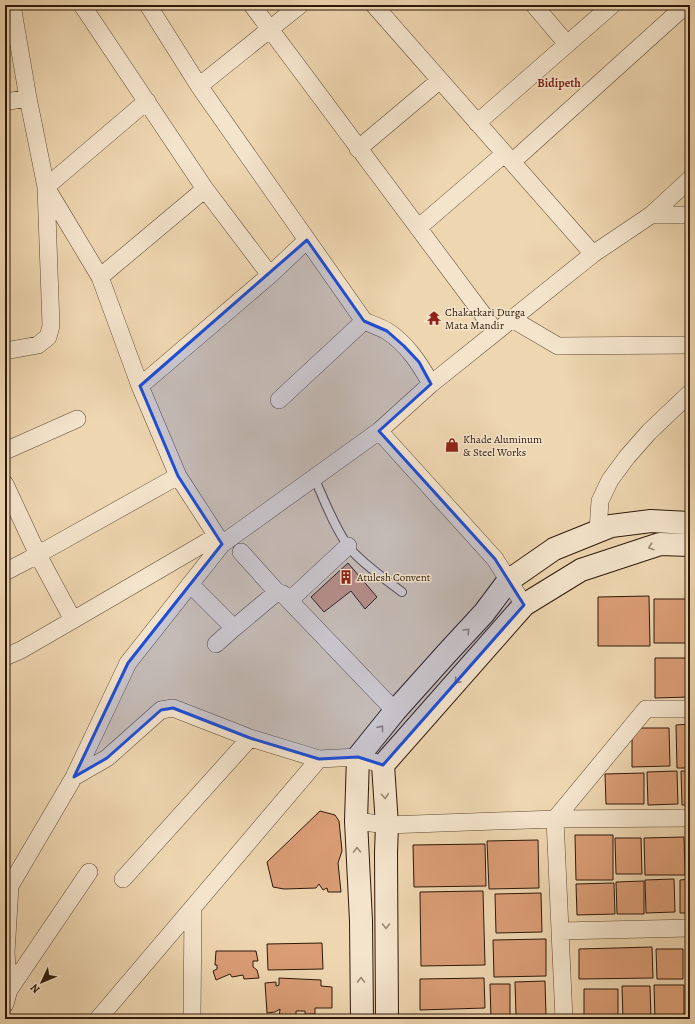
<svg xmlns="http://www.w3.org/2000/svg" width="695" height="1024" viewBox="0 0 695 1024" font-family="Alegreya,serif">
  <rect width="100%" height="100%" fill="#eed6b0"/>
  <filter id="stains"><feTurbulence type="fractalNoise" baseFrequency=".005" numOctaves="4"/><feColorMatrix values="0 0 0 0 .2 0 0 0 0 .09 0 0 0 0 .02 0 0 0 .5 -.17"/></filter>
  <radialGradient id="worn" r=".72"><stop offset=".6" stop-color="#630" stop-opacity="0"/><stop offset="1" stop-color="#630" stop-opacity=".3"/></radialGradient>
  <path fill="#da9d76" stroke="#2d180a" d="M348,563L377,597L365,609L351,591L324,612L311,597Z
    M649,596L650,646H598V597Z
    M654,599H689V643H654Z
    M655,658H690V697L655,698Z
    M690,724V768H677L676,725Z
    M632,728H669L670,766L632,767Z
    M677,771L678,804L648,805L647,772Z
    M681,771H690V805H682Z
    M644,773V804H606L605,774Z
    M320,811L335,815L339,821L342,851L338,863L341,892H328L327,888L323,890L319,884L316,888L284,889L273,887L267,862Z
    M575,835H613V880H576Z
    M684,837L685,875H645L644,838Z
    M615,838H641L642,874H616Z
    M538,840L539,888L489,889L487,841Z
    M485,844L486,886L414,887L413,845Z
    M674,879L675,912L646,913L645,880Z
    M690,879V913H680V880Z
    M644,881V914H617L616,882Z
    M614,883L615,914L577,915L576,884Z
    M483,891L485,965L421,966L420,892Z
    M541,893L542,932L496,933L495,894Z
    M546,939V976L494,977L493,940Z
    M322,943L323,969L268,970L267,944Z
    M652,947L653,978L579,979V949Z
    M688,948H690V990H689Z
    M656,949H683V979H657Z
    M216,951H256L258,961H253V967L257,970L259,978L244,979L243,975L232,977L230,974L216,980L213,971L217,969V965H215Z
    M279,978L321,980V986L332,987V1008H315V1014H305V1011H296V1019H279L280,1009L275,1012L267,1013L265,983L276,982V986L279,985Z
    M484,978L485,1008L420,1010V979Z
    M545,981L546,1016H516L515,982Z
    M490,984H510V1019H491Z
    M654,985H684V1019H655Z
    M622,986H650L651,1019H623Z
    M584,989H618V1019H584Z
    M688,991H690V1019H688Z"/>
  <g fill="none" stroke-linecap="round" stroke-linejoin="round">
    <defs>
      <path id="service" d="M314,477C324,500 334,526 348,546C360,562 385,579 402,592"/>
      <path id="minor" d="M12,5L28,98L46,187L100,277
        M82,5L205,189
        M148,5L199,86
        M252,5L496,332
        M300,5L199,86L364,321C371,324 380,327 387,331C407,344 420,364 431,384
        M374,5L593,254
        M534,5L567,44
        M5,102L28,98
        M477,123L612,5
        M358,149L440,80
        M512,162L686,5
        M651,215L690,179
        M418,228L504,154
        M512,319L558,346L690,345
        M5,351L38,345L48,337L51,326L46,187L147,101
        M140,386L100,277L205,189L270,275
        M279,400L364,321
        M379,431L431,384L593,254L651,215H690
        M5,451L77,419
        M178,476L140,386L270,275L307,240
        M5,484L38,555L73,620L217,536
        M598,531L600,501L610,480L627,457L649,432L690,393
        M241,552L277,592
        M5,572L28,560L178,476L222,544L379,431L495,559L524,605
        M190,584L234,628L277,592L283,594L395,711
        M290,600L348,546
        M216,644L234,628
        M5,657L21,650L73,620
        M74,777L107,758L161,710L173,708L250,738L319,759
        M356,821L387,825L555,819L646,709H690
        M123,879L250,738
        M560,931L690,928
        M9,990L89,872
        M5,1004L9,990L6,953L10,886L74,777L128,663L222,544
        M98,1019L319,759L358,757L383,765
        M192,1019L193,907
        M564,1019L555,819L690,818"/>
      <path id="secondary" d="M362,1019L361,921L356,821L358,757L395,711L447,653L484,613L508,581L554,549L611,526L651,521L690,523
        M387,1019L386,853L387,825L383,765L524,605L581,570L660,544L690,545"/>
    </defs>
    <use href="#service" stroke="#5d4834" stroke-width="10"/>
    <use href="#minor" stroke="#5d4834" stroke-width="18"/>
    <use href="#secondary" stroke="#2d180a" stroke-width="24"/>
    <use href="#service" stroke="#f4e4cc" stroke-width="8"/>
    <use href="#minor" stroke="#f4e4cc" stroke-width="17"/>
    <use href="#secondary" stroke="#f4e4cc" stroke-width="22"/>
  </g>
  <defs><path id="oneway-chevron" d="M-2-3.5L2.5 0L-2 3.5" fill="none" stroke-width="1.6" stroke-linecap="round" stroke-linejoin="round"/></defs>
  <g stroke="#9a8875">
    <use href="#oneway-chevron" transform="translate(651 547) rotate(162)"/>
    <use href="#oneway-chevron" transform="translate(467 631) rotate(-46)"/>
    <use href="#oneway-chevron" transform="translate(457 681) rotate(132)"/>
    <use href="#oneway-chevron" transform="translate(381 728) rotate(-51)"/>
    <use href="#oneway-chevron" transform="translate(385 796) rotate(86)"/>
    <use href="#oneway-chevron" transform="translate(357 850) rotate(-91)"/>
    <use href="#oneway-chevron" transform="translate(386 926) rotate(90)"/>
    <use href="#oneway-chevron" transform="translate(361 980) rotate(-90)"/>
  </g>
  <path fill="#1d4ed8" fill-opacity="0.2" stroke="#1d4ed8" stroke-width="3" stroke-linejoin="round" d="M307,240L364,321L387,331L404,346L419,362L431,384L379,431L495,559L524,605L383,765L358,757L319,759L250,738L173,708L161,710L107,758L74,777L128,663L222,544L178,476L140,386Z"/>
  <defs>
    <symbol id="temple-bare" viewBox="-9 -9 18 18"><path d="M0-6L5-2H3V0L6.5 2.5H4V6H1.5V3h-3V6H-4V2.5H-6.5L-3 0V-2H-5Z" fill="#8f2418" stroke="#f4e4cc" stroke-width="2.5" paint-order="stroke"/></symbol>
    <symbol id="shop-bare" viewBox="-9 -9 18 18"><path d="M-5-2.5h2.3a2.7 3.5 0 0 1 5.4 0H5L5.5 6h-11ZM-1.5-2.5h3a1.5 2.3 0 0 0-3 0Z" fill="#8f2418" stroke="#f4e4cc" stroke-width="2.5" paint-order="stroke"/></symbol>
    <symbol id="building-bare" viewBox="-9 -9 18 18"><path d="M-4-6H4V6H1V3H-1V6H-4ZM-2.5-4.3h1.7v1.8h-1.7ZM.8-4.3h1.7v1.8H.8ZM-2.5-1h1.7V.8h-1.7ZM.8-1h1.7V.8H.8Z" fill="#8f2418" stroke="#f4e4cc" stroke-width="2.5" paint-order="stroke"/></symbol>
  </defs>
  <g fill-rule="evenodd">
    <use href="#temple-bare" x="424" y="308" width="20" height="20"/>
    <use href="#shop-bare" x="442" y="435" width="20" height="20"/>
    <use href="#building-bare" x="336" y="567" width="20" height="20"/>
  </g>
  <g text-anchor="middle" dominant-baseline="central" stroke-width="3" stroke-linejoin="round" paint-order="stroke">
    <g font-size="11" fill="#2d180a" stroke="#f4e4cc" text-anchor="start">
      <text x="445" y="312">Chakatkari Durga<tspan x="445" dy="13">Mata Mandir</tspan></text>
      <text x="463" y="439">Khade Aluminum<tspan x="463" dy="13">&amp; Steel Works</tspan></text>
      <text x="357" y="577">Atulesh Convent</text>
    </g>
    <g font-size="12" font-weight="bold" fill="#7a1f14" stroke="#f4e4cc">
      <text x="559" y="83">Bidipeth</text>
    </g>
  </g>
  <rect width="695" height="1024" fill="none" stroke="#eed6b0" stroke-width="20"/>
  <rect x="6" y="6" width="683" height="1012" fill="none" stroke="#2d180a" stroke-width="2"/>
  <rect x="10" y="10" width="675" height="1004" fill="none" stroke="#2d180a"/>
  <g transform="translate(42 982) rotate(226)" stroke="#f4e4cc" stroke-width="3" paint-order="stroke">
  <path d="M0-3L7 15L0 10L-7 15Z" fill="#2d180a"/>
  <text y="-6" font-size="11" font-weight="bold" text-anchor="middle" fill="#2d180a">N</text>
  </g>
  <rect width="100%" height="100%" filter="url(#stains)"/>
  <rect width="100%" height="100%" fill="url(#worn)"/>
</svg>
